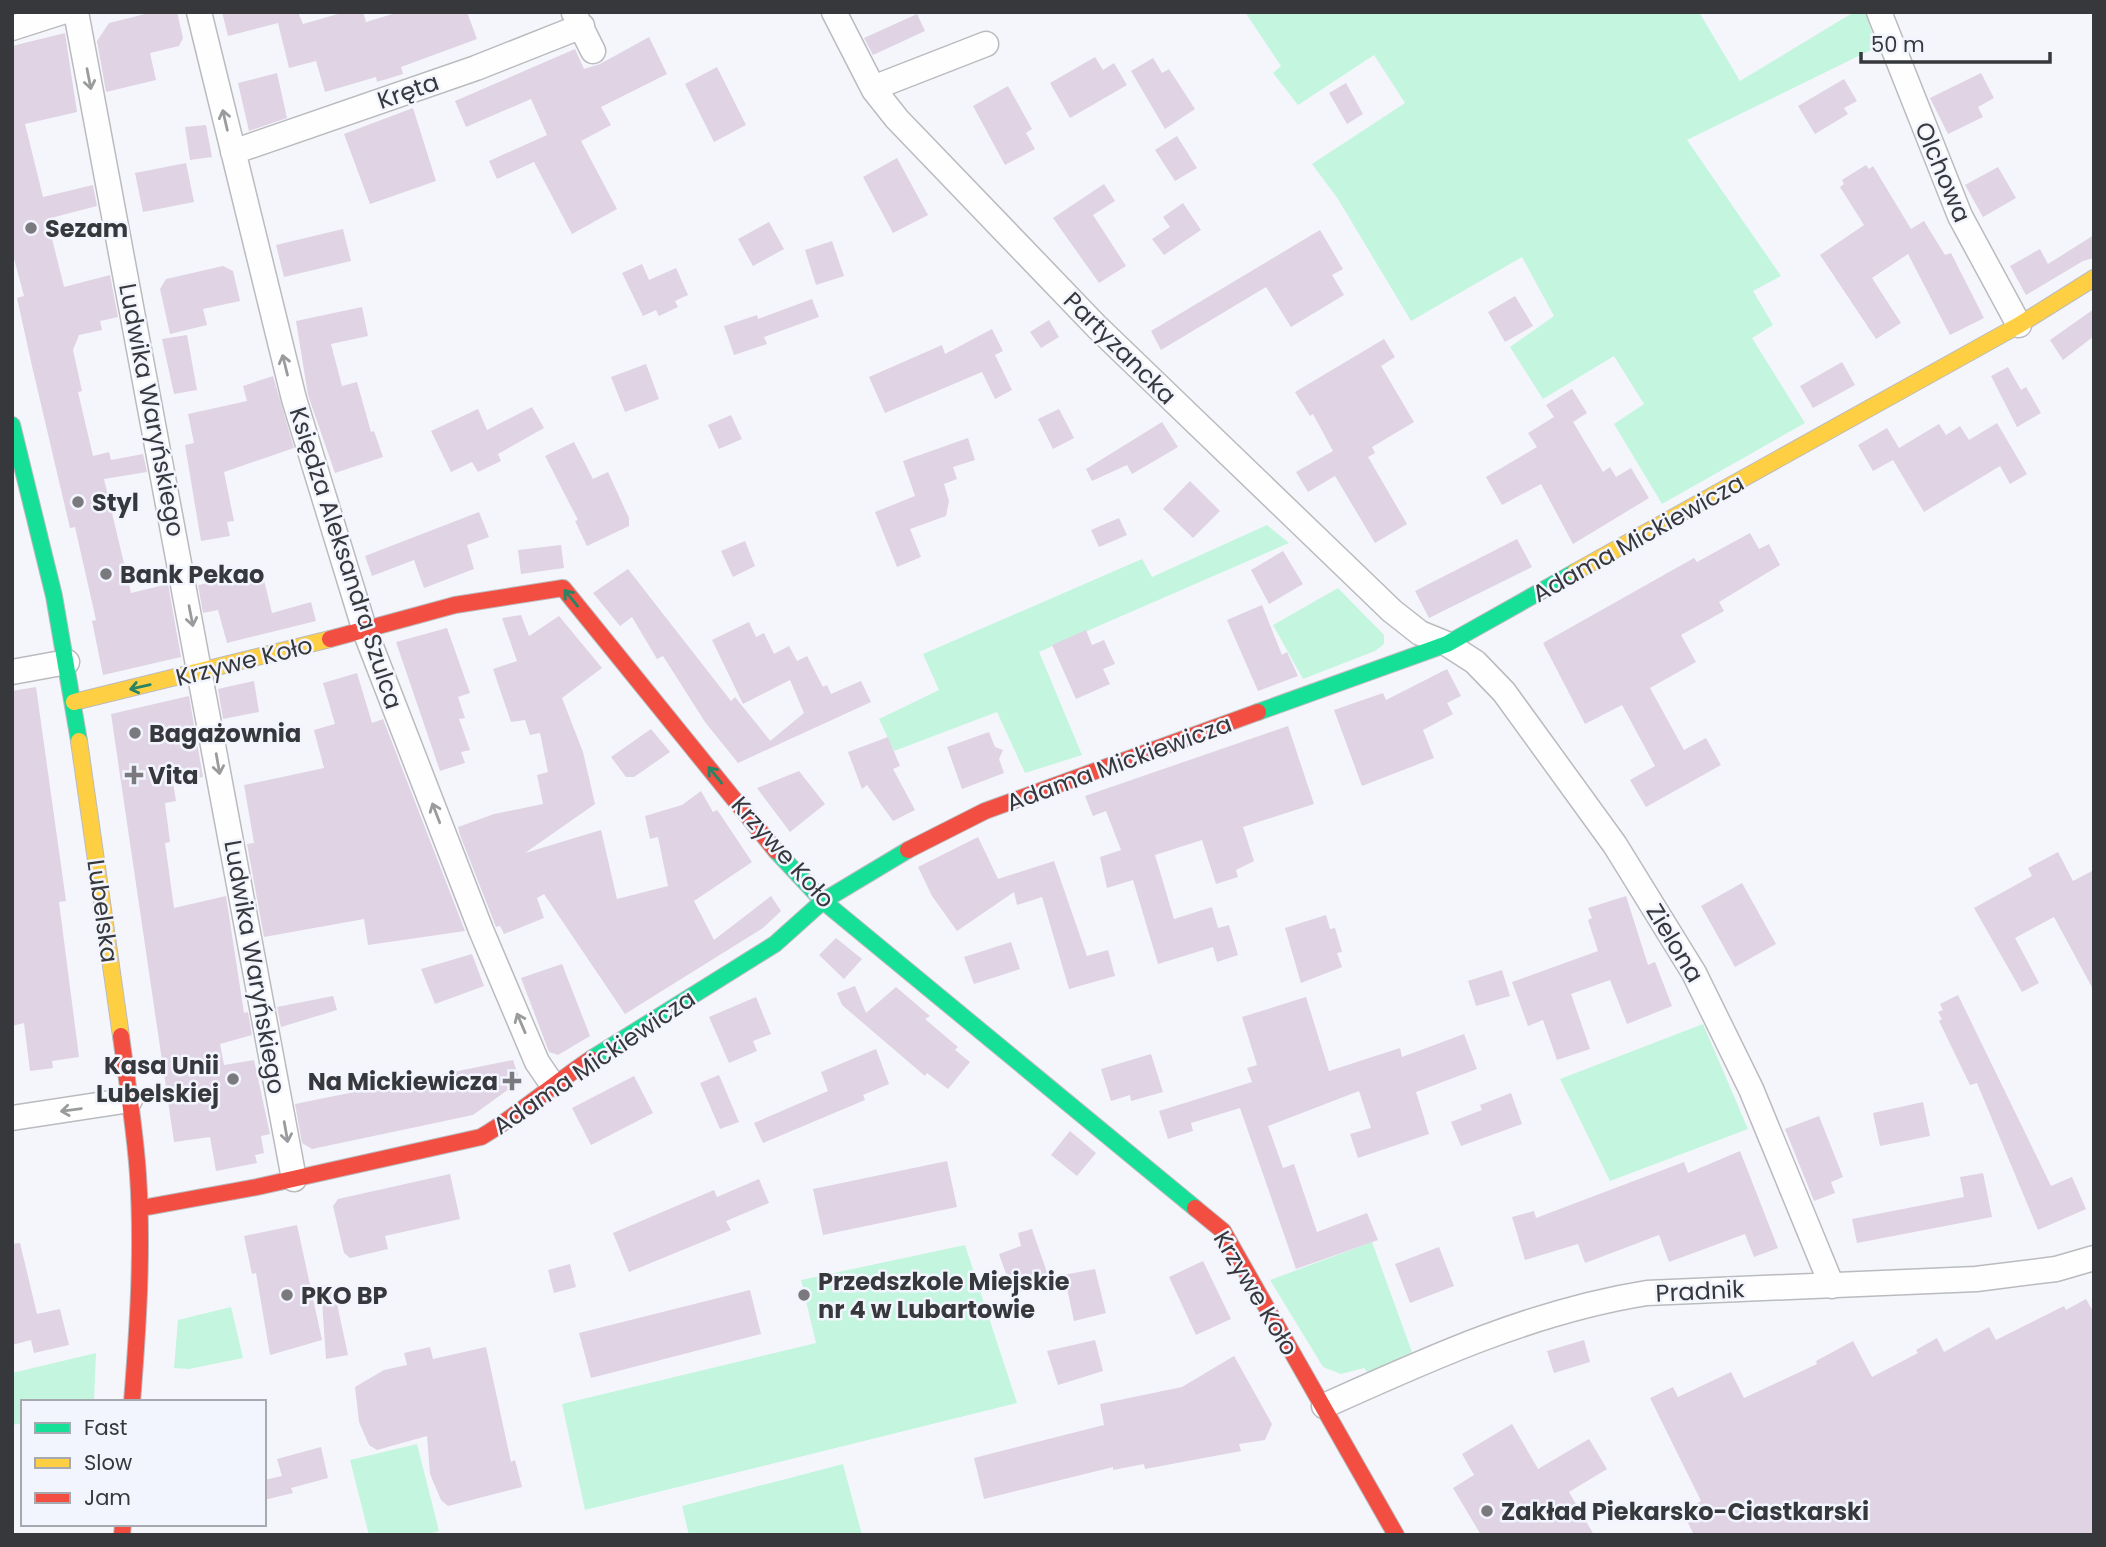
<svg xmlns="http://www.w3.org/2000/svg" width="2106" height="1547" viewBox="0 0 2106 1547" font-family="Poppins,sans-serif">
  <rect width="100%" height="100%" fill="#f5f6fb"/>
  <path fill="#c4f5df" d="M1245,12H1699L1740,81L1854,12H1865L1877,47L1687,140L1781,276L1753,291L1773,325L1752,338L1805,423L1662,504L1614,424L1644,404L1614,356L1543,399L1510,347L1554,316L1522,257L1411,321L1338,199L1312,164L1405,103L1374,55L1298,105L1273,73L1281,66Z
    M1267,525L1289,543L1039,652L1082,755L1025,773L997,712L894,751L879,719L939,690L923,654L1142,559L1152,577Z
    M1338,588L1384,635V644L1375,651L1303,679L1273,625Z
    M1703,1024L1748,1129L1610,1181L1560,1079Z
    M1372,1242L1412,1352L1368,1373L1364,1368L1341,1374L1323,1367L1270,1280Z
    M965,1245L1017,1403L585,1510L562,1404L816,1343L801,1280Z
    M231,1307L243,1358L189,1369L174,1368L178,1320Z
    M96,1353L94,1402H23V1423L12,1425V1373Z
    M417,1444L439,1531L424,1535H369L350,1460Z
    M843,1464L862,1535H689L682,1506Z"/>
  <path fill="#dfd3e4" d="M153,12H177L183,38L179,46L150,53L156,80L106,92L97,41L109,23Z
    M222,12H298L303,24L345,12H363L366,22L399,12H467L477,39L401,67L403,74L377,82L376,77L325,92L316,61L289,68L278,23L228,36Z
    M917,14L925,31L873,55L864,38Z
    M65,33L77,112L25,124L43,197L93,185L97,206L47,219L64,287L110,275L118,317L100,321L102,330L79,335L73,350L82,391L78,392L93,456L109,452L111,460L143,454L147,472L104,479L131,593L168,584L181,657L103,675L92,621L96,620L75,527L70,528L32,366L17,298L24,296L12,251V46Z
    M649,37L667,74L601,107L611,125L581,141L617,209L572,234L534,162L497,179L489,161L547,135L531,99L466,127L455,101L575,49L584,69L600,64Z
    M1095,57L1103,70L1114,63L1127,85L1070,118L1050,83Z
    M1153,58L1162,73L1169,69L1195,109L1165,129L1131,71Z
    M717,67L746,125L714,142L685,84Z
    M277,73L287,118L249,131L238,83Z
    M1981,73L1994,98L1978,107L1983,117L1948,134L1930,98Z
    M1844,79L1857,101L1844,108L1848,114L1815,134L1798,106Z
    M1346,83L1363,114L1347,124L1329,93Z
    M1008,86L1032,129L1026,133L1035,149L1005,165L973,106Z
    M413,108L436,181L370,204L344,134Z
    M206,125L212,157L190,160L185,127Z
    M1177,136L1197,168L1175,181L1155,150Z
    M897,158L928,215L893,233L863,177Z
    M186,163L194,202L143,212L135,173Z
    M1866,165L1869,169L1873,166L1911,229L1924,221L1945,255L1951,253L1984,318L1950,335L1908,254L1872,278L1901,323L1876,339L1820,255L1864,225L1840,187L1844,184L1842,180Z
    M1998,167L2016,198L1983,217L1965,185Z
    M1104,184L1115,201L1093,215L1126,266L1099,283L1053,218Z
    M1183,203L1201,230L1164,255L1152,239L1170,227L1163,217Z
    M769,222L784,249L753,266L738,239Z
    M343,229L351,261L284,277L276,245Z
    M1320,230L1343,269L1332,275L1344,295L1291,327L1266,287L1161,350L1151,331Z
    M2094,235V258L2083,261L2026,295L2010,266L2040,249L2048,264Z
    M832,241L844,276L816,285L805,250Z
    M642,264L649,280L676,268L688,295L675,301L678,307L659,316L656,310L643,316L622,273Z
    M223,266L233,271L240,301L203,309L207,325L170,334L160,289L166,279Z
    M1515,296L1533,326L1505,342L1488,312Z
    M812,299L819,317L764,337L767,344L734,355L724,326L757,315L758,319Z
    M362,307L368,336L331,344L342,386L357,382L371,432L374,431L383,457L335,473L308,395L296,321Z
    M2094,309V336L2063,360L2050,340Z
    M1049,320L1059,337L1041,348L1030,332Z
    M992,329L1003,351L995,355L1012,390L995,399L982,372L885,413L869,377L942,345L945,354Z
    M187,335L197,390L174,394L162,339Z
    M1384,339L1395,357L1381,366L1414,422L1372,447L1375,453L1368,457L1407,524L1375,543L1335,476L1308,492L1296,472L1333,451L1313,414L1310,416L1295,392Z
    M1842,362L1855,385L1813,408L1800,386Z
    M646,364L659,399L625,412L611,377Z
    M2008,367L2021,390L2026,387L2041,413L2017,427L1991,376Z
    M273,376L294,448L224,472L234,521L227,522L230,536L201,541L185,445L194,443L188,414L247,401L243,386Z
    M1572,389L1587,413L1573,422L1603,472L1610,467L1616,477L1631,468L1649,498L1573,544L1541,484L1502,505L1486,477L1537,447L1528,433L1554,417L1546,405Z
    M532,407L544,428L498,454L501,461L478,472L472,462L451,472L431,431L478,409L487,430Z
    M1059,409L1074,438L1053,449L1038,419Z
    M731,415L742,439L719,449L708,425Z
    M1162,422L1178,447L1132,474L1127,465L1092,481L1086,469Z
    M1997,423L2027,474L2010,484L2000,466L1924,512L1893,460L1873,471L1858,445L1887,428L1899,448L1939,424L1946,435L1960,426L1969,440Z
    M968,438L975,460L953,467L957,479L944,484L949,501L946,516L910,529L921,557L897,567L875,512L915,496L903,461Z
    M574,442L593,479L608,472L629,518V526L587,546L575,521L578,520L545,456Z
    M1190,481L1220,511L1193,538L1163,509Z
    M479,512L489,537L467,545L474,569L424,588L414,560L372,576L365,556Z
    M1119,518L1127,535L1099,547L1091,530Z
    M1750,533L1759,549L1769,544L1780,565L1719,602L1724,611L1681,635L1696,662L1650,688L1684,750L1706,738L1721,765L1646,807L1630,780L1655,766L1622,705L1585,724L1543,643L1694,558L1697,562Z
    M1517,539L1532,567L1429,618L1415,591Z
    M745,541L755,566L733,577L721,551Z
    M561,545L564,568L521,574L518,550Z
    M1283,551L1303,584L1269,604L1251,570Z
    M628,569L731,701L735,697L772,743L770,741L804,713L790,680L743,704L712,640L749,622L756,637L764,633L774,654L789,646L797,661L807,656L823,687L827,685L831,694L861,681L871,702L738,763L705,722L663,656L657,659L632,617L620,626L593,593Z
    M262,572L272,613L311,602L316,621L227,643L218,610L203,613L198,585Z
    M1262,605L1282,655L1287,652L1298,676L1258,691L1227,620Z
    M521,615L529,636L559,616L602,668L562,698L583,752L595,804L525,853L601,830L617,899L668,886L658,837L650,839L645,816L682,805L701,791L713,812L717,810L720,814L752,862L694,901L714,940L771,896L781,911L763,928L625,1014L544,894L537,898L544,918L504,934L500,926L496,927L460,835L458,827L494,814L543,804L537,775L548,772L540,733L530,735L525,720L511,722L493,669L517,661L502,618Z
    M447,628L470,693L458,697L465,718L459,719L470,750L461,752L465,763L440,771L396,642Z
    M1086,630L1092,645L1104,640L1115,664L1103,669L1110,684L1076,699L1052,645Z
    M1447,669L1461,696L1447,703L1453,714L1423,730L1434,758L1362,786L1334,710L1383,693L1386,700Z
    M357,673L372,723L383,719L465,931L368,945L364,919L264,937L247,844L254,843L244,785L324,768L314,730L335,724L323,683Z
    M254,681L259,712L223,719L218,689Z
    M36,687L66,901L59,902L79,1057L52,1061L53,1068L30,1071L24,1023L12,1026V691Z
    M189,696L203,777L173,782L176,801L165,803L170,842L165,843L174,908L226,896L244,1013L248,1012L252,1035L220,1044L224,1065L254,1060L270,1134L261,1136L264,1153L255,1155L257,1163L216,1171L210,1137L174,1142L111,714Z
    M1288,726L1314,804L1243,827L1254,861L1236,870L1238,877L1216,884L1202,840L1155,855L1174,919L1212,907L1218,928L1229,925L1238,955L1217,962L1213,947L1158,964L1133,880L1107,888L1100,857L1121,850L1106,811L1093,816L1085,796Z
    M651,729L670,752L634,777H626L611,757Z
    M989,732L995,747L1003,750L999,759L1004,773L962,789L947,747Z
    M888,737L900,766L893,769L915,810L893,821L867,785L862,789L848,752Z
    M799,771L825,804L790,832L757,788Z
    M978,837L998,879L1054,861L1087,956L1108,950L1115,976L1069,989L1042,897L1017,905L1014,892L957,931L932,896L918,867Z
    M2058,852L2073,881L2094,870V991L2054,917L2015,938L2039,983L2022,992L1974,908L2032,876L2028,868Z
    M1742,883L1776,944L1735,967L1701,906Z
    M1626,896L1648,965L1655,962L1672,1006L1627,1024L1610,980L1571,994L1590,1049L1557,1060L1543,1020L1528,1026L1512,982L1598,951L1588,920L1592,918L1588,908Z
    M1326,915L1330,929L1335,928L1342,952L1337,953L1342,967L1301,983L1285,928Z
    M836,938L862,959L844,979L819,955Z
    M1011,942L1020,969L974,984L964,957Z
    M472,954L484,986L435,1004L421,969Z
    M562,964L590,1036L558,1055L549,1052L521,978Z
    M1502,970L1510,996L1476,1006L1468,981Z
    M855,986L866,1013L896,987L930,1016L925,1019L958,1047L955,1050L970,1062L948,1089L927,1073L925,1076L842,1005L837,993Z
    M1958,995L2051,1186L2072,1177L2086,1209L2038,1230L1977,1083L1970,1085L1939,1021L1942,1019L1938,1012L1943,1010L1940,1004Z
    M333,996L337,1010L281,1027L277,1007Z
    M756,997L771,1034L753,1041L757,1051L729,1063L709,1017Z
    M1306,997L1329,1071L1400,1048L1402,1057L1464,1034L1477,1069L1416,1092L1429,1134L1358,1158L1350,1134L1371,1128L1359,1091L1268,1126L1283,1168L1294,1164L1317,1232L1367,1213L1378,1240L1296,1269L1240,1108L1191,1123L1193,1131L1168,1139L1159,1111L1252,1082L1247,1068L1257,1065L1242,1017Z
    M876,1049L889,1084L863,1095L865,1100L763,1143L754,1123L828,1091L821,1072Z
    M1151,1054L1163,1092L1131,1101L1130,1095L1111,1101L1101,1069Z
    M513,1060L518,1075L513,1086L473,1115L312,1149L302,1143L295,1104Z
    M719,1075L739,1122L720,1129L700,1083Z
    M634,1076L653,1113L591,1145L572,1108Z
    M1511,1093L1522,1124L1461,1146L1451,1122L1482,1110L1480,1105Z
    M1923,1102L1930,1136L1880,1146L1873,1113Z
    M1819,1116L1843,1177L1831,1182L1835,1193L1814,1201L1785,1129Z
    M1070,1131L1096,1153L1077,1176L1051,1155Z
    M1740,1151L1778,1248L1754,1257L1745,1234L1669,1262L1659,1235L1585,1263L1578,1244L1525,1260L1512,1217L1534,1211L1536,1218L1684,1162L1688,1173Z
    M947,1161L957,1207L823,1235L813,1189Z
    M1983,1173L1992,1217L1857,1243L1852,1219L1964,1197L1960,1177Z
    M450,1174L460,1219L385,1236L388,1249L350,1258L344,1253L333,1206L338,1199Z
    M759,1179L769,1203L726,1221L731,1230L629,1272L613,1233L714,1190L717,1197Z
    M297,1225L322,1340L270,1355L256,1273L252,1274L244,1236Z
    M1032,1229L1051,1284L1013,1294L999,1254L1021,1246L1018,1233Z
    M20,1243L37,1314L60,1309L69,1345L34,1353L31,1340L12,1345V1244Z
    M1439,1247L1454,1286L1410,1303L1395,1264Z
    M1203,1261L1231,1319L1196,1335L1169,1277Z
    M570,1264L576,1287L554,1293L548,1270Z
    M1095,1269L1106,1313L1074,1321L1064,1275Z
    M333,1285L348,1355L326,1359L321,1286Z
    M750,1290L761,1334L591,1378L579,1333Z
    M2086,1299L2094,1313V1535H1694L1682,1511L1701,1501L1650,1398L1673,1387L1678,1397L1731,1372L1744,1398L1817,1364L1816,1361L1853,1341L1872,1377L1918,1353L1916,1350L1937,1338L1944,1352L1989,1327L1996,1340L2064,1306L2066,1310Z
    M1095,1340L1103,1371L1058,1385L1047,1351Z
    M1584,1340L1590,1362L1554,1373L1547,1351Z
    M430,1347L433,1359L486,1347L511,1462L515,1460L522,1487L448,1506L441,1500L430,1474L427,1436L377,1450L369,1445L359,1422L355,1387L384,1370L407,1365L404,1353Z
    M1234,1356L1272,1424L1265,1440L1239,1444L1241,1451L1145,1469L1144,1464L1113,1470V1467L984,1499L974,1458L1104,1425L1100,1404L1182,1387Z
    M1512,1424L1538,1469L1589,1439L1607,1469L1569,1492L1594,1535H1481L1453,1488L1474,1475L1462,1454Z
    M321,1447L328,1478L291,1488L293,1493L264,1500V1480L282,1476L277,1459Z"/>
  <g fill="none" stroke-linecap="round" stroke-linejoin="round">
    <defs>
      <path id="street" d="M76,12L294,1179
        M199,12L294,399L365,631L481,930L537,1062L552,1084
        M834,12L874,90L897,119L1097,327L1392,611L1420,633L1447,644L1475,662L1504,692L1615,845L1694,973L1751,1089L1832,1286
        M1879,12L1960,216L2019,325
        M574,13L593,51
        M12,28L62,12
        M873,88L986,44
        M233,152L476,68L582,26
        M12,672L67,662
        M12,1118L130,1100
        M1324,1406C1428,1359 1533,1311 1647,1293L1976,1279L2056,1269L2094,1258"/>
      <path id="fast" d="M12,425L54,596L79,741
        M1258,712L1447,644L1575,572
        M776,851L823,901L1195,1208
        M591,1059L775,944L823,901L908,850"/>
      <path id="slow" d="M1575,572L2019,325L2094,278
        M74,702L330,639
        M79,741L121,1036"/>
      <path id="jam" d="M330,639L455,605L563,588L776,851
        M908,850L985,811L1258,712
        M121,1036C127,1082 135,1129 138,1175C143,1251 138,1327 132,1402
        M142,1208L257,1187L481,1137C520,1114 553,1084 591,1059
        M1195,1208L1223,1231L1396,1535
        M122,1535L123,1524"/>
    </defs>
    <use href="#street" stroke="#babbbf" stroke-width="27"/>
    <use href="#fast" stroke="#babbbf" stroke-width="18"/>
    <use href="#slow" stroke="#babbbf" stroke-width="18"/>
    <use href="#jam" stroke="#babbbf" stroke-width="18"/>
    <use href="#street" stroke="#fefefe" stroke-width="24"/>
    <use href="#fast" stroke="#16e098" stroke-width="16"/>
    <use href="#slow" stroke="#ffcf43" stroke-width="16"/>
    <use href="#jam" stroke="#f24e42" stroke-width="16"/>
  </g>
  <defs><path id="oneway-shaft" d="M-6 0H5M1.5-3L5.5 0L1.5 3" fill="none" stroke-width="1.6" stroke-linecap="round" stroke-linejoin="round" transform="scale(1.75)"/></defs>
  <g stroke="#9a9b9c">
    <use href="#oneway-shaft" transform="translate(89 79) rotate(79)"/>
    <use href="#oneway-shaft" transform="translate(225 120) rotate(-103)"/>
    <use href="#oneway-shaft" transform="translate(285 365) rotate(-104)"/>
    <use href="#oneway-shaft" transform="translate(191 616) rotate(79)"/>
    <use href="#oneway-shaft" transform="translate(218 764) rotate(80)"/>
    <use href="#oneway-shaft" transform="translate(436 813) rotate(-111)"/>
    <use href="#oneway-shaft" transform="translate(521 1023) rotate(-113)"/>
    <use href="#oneway-shaft" transform="translate(71 1110) rotate(172)"/>
    <use href="#oneway-shaft" transform="translate(286 1132) rotate(80)"/>
  </g>
  <g stroke="#288465">
    <use href="#oneway-shaft" transform="translate(571 598) rotate(-129)"/>
    <use href="#oneway-shaft" transform="translate(140 687) rotate(167)"/>
    <use href="#oneway-shaft" transform="translate(715 775) rotate(-129)"/>
  </g>
  <g fill="#7a7a7e" stroke="#f2f4fe" stroke-width="2.5">
    <circle cx="31" cy="228" r="7"/>
    <circle cx="78" cy="502" r="7"/>
    <circle cx="106" cy="574" r="7"/>
    <circle cx="135" cy="733" r="7"/>
    <path d="M130.5 764.5h7v7h7v7h-7v7h-7v-7h-7v-7h7z"/>
    <circle cx="233" cy="1079" r="7"/>
    <path d="M508.5 1070.5h7v7h7v7h-7v7h-7v-7h-7v-7h7z"/>
    <circle cx="287" cy="1295" r="7"/>
    <circle cx="804" cy="1295" r="7"/>
    <circle cx="1487" cy="1511" r="7"/>
  </g>
  <g text-anchor="middle" dominant-baseline="central" stroke-width="5" stroke-linejoin="round" paint-order="stroke">
    <g font-size="24" fill="#37383b" stroke="#f2f4fe">
      <text transform="translate(408 91) rotate(-19)">Kręta</text>
      <text transform="translate(1943 172) rotate(67)">Olchowa</text>
      <text transform="translate(1120 348) rotate(45)">Partyzancka</text>
      <text transform="translate(152 410) rotate(79)">Ludwika Waryńskiego</text>
      <text transform="translate(1638 538) rotate(-29)">Adama Mickiewicza</text>
      <text transform="translate(346 558) rotate(72)">Księdza Aleksandra Szulca</text>
      <text transform="translate(244 661) rotate(-14)">Krzywe Koło</text>
      <text transform="translate(1119 763) rotate(-20)">Adama Mickiewicza</text>
      <text transform="translate(783 852) rotate(48)">Krzywe Koło</text>
      <text transform="translate(103 911) rotate(82)">Lubelska</text>
      <text transform="translate(1675 943) rotate(59)">Zielona</text>
      <text transform="translate(255 967) rotate(80)">Ludwika Waryńskiego</text>
      <text transform="translate(594 1062) rotate(-34)">Adama Mickiewicza</text>
      <text transform="translate(1700 1291) rotate(-3)">Pradnik</text>
      <text transform="translate(1256 1293) rotate(59)">Krzywe Koło</text>
    </g>
    <g font-size="24" font-weight="bold" fill="#37383b" stroke="#f2f4fe" text-anchor="start">
      <text x="45" y="228">Sezam</text>
      <text x="92" y="502">Styl</text>
      <text x="120" y="574">Bank Pekao</text>
      <text x="149" y="733">Bagażownia</text>
      <text x="148" y="775">Vita</text>
      <text x="219" y="1065" text-anchor="end">Kasa Unii<tspan x="219" dy="28">Lubelskiej</tspan></text>
      <text x="498" y="1081" text-anchor="end">Na Mickiewicza</text>
      <text x="818" y="1281">Przedszkole Miejskie<tspan x="818" dy="28">nr 4 w Lubartowie</tspan></text>
      <text x="301" y="1295">PKO BP</text>
      <text x="1501" y="1511">Zakład Piekarsko-Ciastkarski</text>
    </g>
  </g>
  <rect width="2106" height="1547" fill="none" stroke="#37383b" stroke-width="28"/>
  <rect x="21" y="1400" width="245" height="126" fill="#f2f4fe" stroke="#a7a9b0" stroke-width="2"/>
  <rect x="35" y="1423" width="35" height="10" fill="#16e098" stroke="#a7a9b0" stroke-width="2"/>
  <text x="84" y="1435" font-size="21" fill="#37383b">Fast</text>
  <rect x="35" y="1458" width="35" height="10" fill="#ffcf43" stroke="#a7a9b0" stroke-width="2"/>
  <text x="84" y="1470" font-size="21" fill="#37383b">Slow</text>
  <rect x="35" y="1493" width="35" height="10" fill="#f24e42" stroke="#a7a9b0" stroke-width="2"/>
  <text x="84" y="1505" font-size="21" fill="#37383b">Jam</text>
  <path d="M1861 52v10h189v-10" fill="none" stroke="#37383b" stroke-width="3.5"/>
  <text x="1871" y="52" font-size="21" fill="#37383b" stroke="#f2f4fe" stroke-width="5" paint-order="stroke">50 m</text>
</svg>
